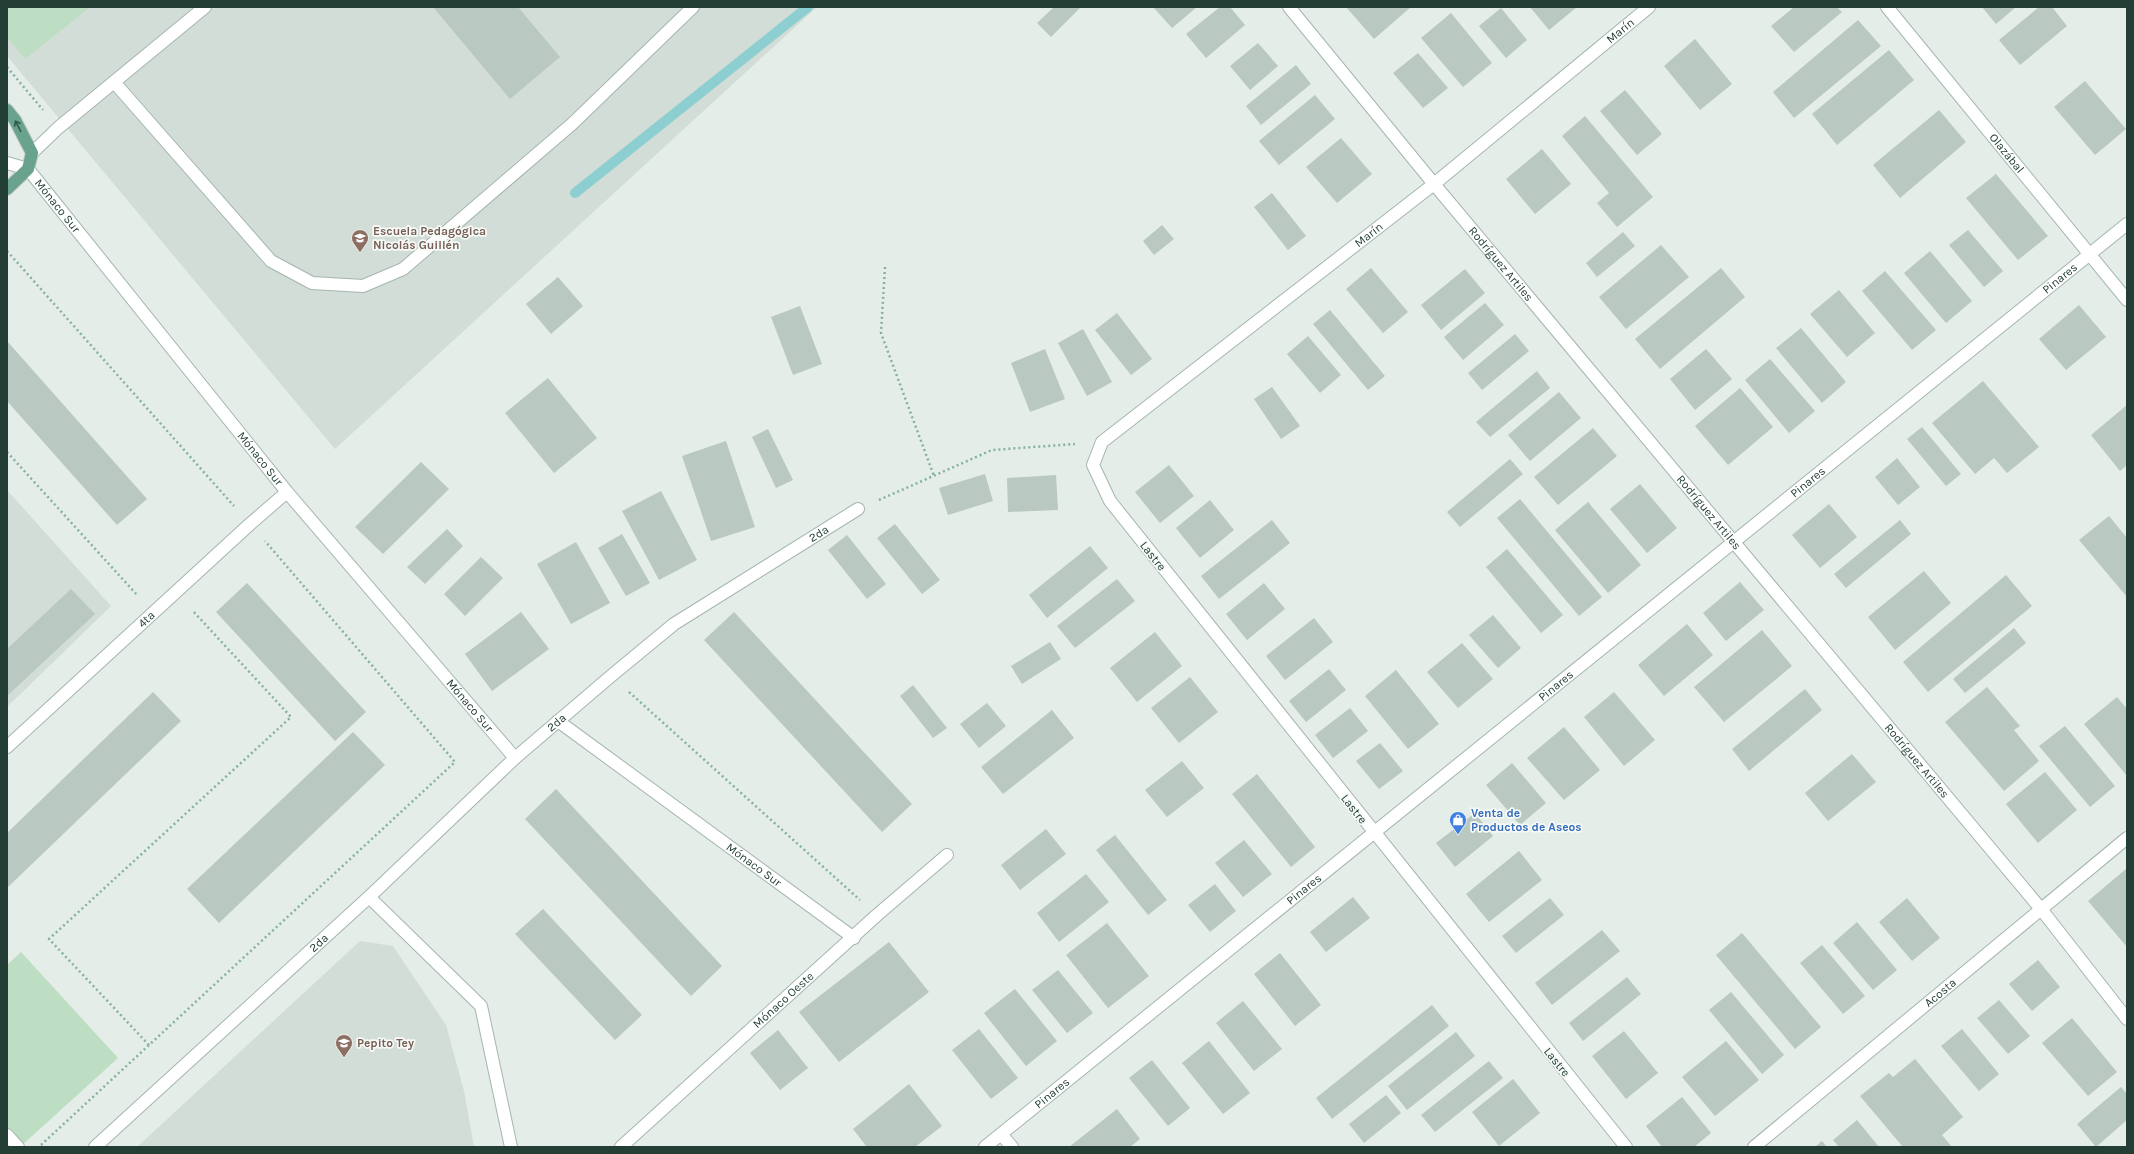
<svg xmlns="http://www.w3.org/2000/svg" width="2134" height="1154" viewBox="0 0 2134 1154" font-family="Karla,sans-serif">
  <rect width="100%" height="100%" fill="#e4ede8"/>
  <path fill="#d2ddd7" d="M7,7H817L335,449L7,56Z
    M7,490L111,606L7,707Z
    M360,941L393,946L446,1025L464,1091L474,1147H137Z"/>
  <path fill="#bddec3" d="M7,7H90L25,59L7,37Z
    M21,952L118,1058L20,1147H7V965Z"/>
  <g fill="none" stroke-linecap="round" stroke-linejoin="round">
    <path stroke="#8dced1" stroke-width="10" d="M575,193L808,7"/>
  </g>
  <path fill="#b9c8c1" d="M433,7H518L560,57L510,99Z
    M1054,7H1081L1051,37L1037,23Z
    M1153,7H1197L1172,28Z
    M1220,7H1230L1245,25L1206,58L1186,34Z
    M1346,7H1411L1374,39Z
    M1530,7H1577L1549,30Z
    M1794,7H1837L1842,12L1794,52L1771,26Z
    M1982,7H2016L1996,24Z
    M2039,7H2052L2067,26L2020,65L1999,40Z
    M1501,8L1527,40L1506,58L1479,26Z
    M1451,13L1492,63L1463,87L1421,38Z
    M1858,20L1881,46L1794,118L1773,92Z
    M1695,39L1732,84L1700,110L1664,66Z
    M1258,43L1278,66L1250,90L1230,66Z
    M1889,50L1914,80L1837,145L1812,114Z
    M1418,53L1448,88L1423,108L1393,73Z
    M1296,65L1311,84L1261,125L1246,106Z
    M2085,81L2126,129L2095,155L2054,107Z
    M1625,90L1662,134L1637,155L1600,111Z
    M1315,95L1335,119L1279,165L1259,141Z
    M1939,110L1966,142L1900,198L1873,165Z
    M1585,116L1653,197L1617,227L1597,203L1609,193L1562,136Z
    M1341,138L1372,174L1337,203L1306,167Z
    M1542,149L1571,184L1535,214L1506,179Z
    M1996,174L2048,236L2018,260L1966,198Z
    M1272,193L1306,236L1288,250L1254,207Z
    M1162,225L1174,239L1154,255L1143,241Z
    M1968,230L2003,271L1984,287L1949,245Z
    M1623,232L1635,246L1597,277L1586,263Z
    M1661,245L1689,277L1626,329L1599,297Z
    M1930,251L1972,301L1946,323L1904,273Z
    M1371,268L1408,312L1383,333L1346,289Z
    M1721,268L1745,297L1660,369L1635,339Z
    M1465,269L1485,293L1441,330L1421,305Z
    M1885,271L1936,330L1912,350L1862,291Z
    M558,277L583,306L551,334L526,304Z
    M1839,290L1875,333L1847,357L1810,314Z
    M1485,303L1504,325L1463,360L1444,337Z
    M2079,305L2106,337L2066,370L2039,339Z
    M800,306L822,364L793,375L771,317Z
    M1330,310L1385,376L1368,390L1313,324Z
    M1117,313L1152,359L1131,375L1095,330Z
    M1801,328L1846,382L1822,403L1776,348Z
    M1083,329L1112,382L1087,396L1058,343Z
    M1515,334L1529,351L1482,390L1468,373Z
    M1308,336L1341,375L1320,393L1287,354Z
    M7,341L147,499L117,525L7,401Z
    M1045,349L1065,399L1030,412L1011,363Z
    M1706,349L1732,379L1695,410L1670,379Z
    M1770,359L1815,411L1789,433L1745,380Z
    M1537,371L1550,388L1490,437L1476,422Z
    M548,378L597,438L554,473L505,413Z
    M1983,381L2039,447L2007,473L1994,458L1975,474L1932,423Z
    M1272,387L1300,426L1281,439L1254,399Z
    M1740,388L1773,427L1728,465L1695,426Z
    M1559,392L1581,418L1530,461L1508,435Z
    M2127,405V465L2120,471L2091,435Z
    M1922,427L1961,474L1946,486L1907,439Z
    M1593,428L1617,456L1558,505L1534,477Z
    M768,429L793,480L776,488L752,437Z
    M726,441L755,527L711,541L682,456Z
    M1897,458L1920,487L1898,505L1875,477Z
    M1510,459L1523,474L1460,527L1447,512Z
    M421,462L449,489L383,554L355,527Z
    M1169,465L1194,496L1160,523L1135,492Z
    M985,474L993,501L948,515L939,488Z
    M1056,475L1058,510L1008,512L1007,478Z
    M1640,484L1677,528L1647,553L1610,509Z
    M661,491L697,560L659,580L622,511Z
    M1520,499L1602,597L1579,616L1497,518Z
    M1210,500L1234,530L1200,558L1176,528Z
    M1588,502L1641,565L1608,593L1555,530Z
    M1829,504L1857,537L1820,568L1792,535Z
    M2109,516L2127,538V597L2079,540Z
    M1272,520L1290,543L1219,599L1201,576Z
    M1900,520L1911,534L1846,588L1834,574Z
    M895,524L940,580L922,594L877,538Z
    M447,529L463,546L425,584L407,567Z
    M622,534L650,583L626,596L598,548Z
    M847,535L886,584L867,599L828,550Z
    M576,542L610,603L571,624L537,564Z
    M1090,546L1108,568L1047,618L1029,595Z
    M1507,549L1563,615L1541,633L1486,567Z
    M481,557L503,578L465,616L444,594Z
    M1924,571L1951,603L1895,650L1868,617Z
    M2006,575L2032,606L1928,692L1903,662Z
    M1117,579L1135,601L1075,648L1057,626Z
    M1740,582L1764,610L1726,641L1703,613Z
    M247,583L366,712L335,741L216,612Z
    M1264,583L1285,609L1247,640L1226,614Z
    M71,589L95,614L7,696V649Z
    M521,612L549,649L492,691L465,654Z
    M734,612L912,804L882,832L704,640Z
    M1493,615L1521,648L1498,668L1469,635Z
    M1314,618L1333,642L1285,680L1266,656Z
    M1687,624L1713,655L1664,696L1638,665Z
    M2014,628L2026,643L1965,693L1953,679Z
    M1762,630L1792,666L1724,722L1694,687Z
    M1155,632L1182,666L1137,702L1110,668Z
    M1050,642L1061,659L1022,684L1011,666Z
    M1462,643L1493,679L1458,708L1427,672Z
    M1329,669L1346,690L1306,722L1289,701Z
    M1396,670L1439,724L1408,749L1365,696Z
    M1190,677L1218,712L1179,743L1151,708Z
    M913,685L947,728L933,738L900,696Z
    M1987,687L2020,726L2014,730L2039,761L2004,791L1945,722Z
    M1805,689L1822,710L1749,771L1732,749Z
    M153,692L181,721L7,888V833Z
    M1614,692L1655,740L1624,766L1584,717Z
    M2117,697L2127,709V776L2084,724Z
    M987,703L1006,726L979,748L960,724Z
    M1350,708L1368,731L1333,758L1315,735Z
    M1052,710L1074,738L1003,794L981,767Z
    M2065,726L2115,786L2090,807L2039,746Z
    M1564,727L1600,770L1564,800L1527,758Z
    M353,732L385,765L219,923L187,889Z
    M1380,743L1403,771L1379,789L1356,761Z
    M1852,754L1876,782L1828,821L1805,793Z
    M1182,761L1204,788L1167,817L1145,790Z
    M1512,763L1546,803L1520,825L1486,785Z
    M2045,772L2077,810L2038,843L2006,804Z
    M1257,774L1315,847L1291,867L1232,794Z
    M556,789L722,966L691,996L525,819Z
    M1475,813L1493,836L1455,867L1436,843Z
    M1046,829L1066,854L1020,890L1001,865Z
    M1115,835L1167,900L1148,915L1096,850Z
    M1244,840L1272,874L1243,897L1215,863Z
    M1519,851L1542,880L1489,922L1466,894Z
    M2126,869L2127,870V947L2088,901Z
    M1086,874L1109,902L1059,942L1037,913Z
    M1215,884L1236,911L1210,932L1188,905Z
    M1353,897L1370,918L1326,952L1310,932Z
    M1550,898L1564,915L1516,953L1502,936Z
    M1907,898L1940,938L1912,961L1879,922Z
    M543,909L642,1015L615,1040L515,934Z
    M1857,922L1897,970L1873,990L1833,943Z
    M1107,923L1149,976L1108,1008L1066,955Z
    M1602,930L1620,951L1552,1005L1535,983Z
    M1742,933L1821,1027L1795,1049L1716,955Z
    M889,942L929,992L839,1062L799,1012Z
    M1822,945L1865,996L1843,1014L1800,963Z
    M1280,953L1321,1005L1295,1026L1254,974Z
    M2038,960L2060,987L2032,1011L2009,984Z
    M1058,970L1093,1013L1067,1033L1032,990Z
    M1627,977L1641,994L1583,1041L1569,1023Z
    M1015,989L1057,1041L1026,1066L984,1013Z
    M1731,992L1784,1055L1762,1074L1709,1010Z
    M1999,1000L2030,1036L2008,1054L1977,1018Z
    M1243,1001L1282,1049L1254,1071L1216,1023Z
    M1432,1005L1449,1026L1332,1119L1316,1098Z
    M2072,1018L2117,1072L2088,1096L2042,1043Z
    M979,1029L1018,1078L991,1099L952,1050Z
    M1962,1029L1999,1074L1979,1091L1941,1046Z
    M778,1030L808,1068L780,1090L750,1053Z
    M1624,1031L1658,1073L1626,1099L1592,1056Z
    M1456,1032L1475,1056L1407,1110L1388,1086Z
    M1209,1041L1250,1093L1223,1114L1182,1063Z
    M1726,1041L1759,1080L1715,1116L1682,1077Z
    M1915,1059L1963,1117L1942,1135L1952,1147H1903L1860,1096L1889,1073L1893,1077Z
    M1152,1060L1190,1108L1168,1126L1129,1078Z
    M1489,1061L1503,1078L1435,1132L1421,1115Z
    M1513,1079L1540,1113L1499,1146L1472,1112Z
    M909,1084L942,1126L915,1147H867L853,1129Z
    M2121,1087L2127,1094V1120L2096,1147L2077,1124Z
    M1386,1095L1401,1113L1364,1143L1349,1124Z
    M1682,1097L1711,1133L1694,1147H1662L1646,1126Z
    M1117,1109L1140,1139L1130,1147H1069Z
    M1857,1120L1879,1147H1839L1833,1140Z
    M1822,1141L1827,1147H1815Z"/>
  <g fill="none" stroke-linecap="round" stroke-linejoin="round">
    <defs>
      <g id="minor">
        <path id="s1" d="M1289,7L1434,184L2041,909L2127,1019"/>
        <path id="s2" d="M1887,7L2127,300"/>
        <path d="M114,82L271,261L312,283L363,286L403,269L572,124L693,7"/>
        <path d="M32,153L58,128L205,7"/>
        <path id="s3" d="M7,163L28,169L287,492L515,758"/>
        <path id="s4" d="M558,721L854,938"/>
        <path id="s5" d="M7,747L250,524L287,492"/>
        <path d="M369,897L481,1006L511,1147"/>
        <path d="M1001,1134L1012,1147"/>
        <path d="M7,1135L18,1147"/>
        <path id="s6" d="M95,1147L369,897L515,758L611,676L674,624L858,509"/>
        <path id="s7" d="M621,1147L877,915L947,855"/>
        <path id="s8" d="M985,1147L2127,224"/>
        <path id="s9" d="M1626,1147L1110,501L1093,465L1102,442L1434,184L1649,7"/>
        <path id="s10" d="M1754,1147L2127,838"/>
      </g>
      <path id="major" d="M7,110L15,120L32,153L28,169L7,189"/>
    </defs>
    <use href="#minor" stroke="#a6b5af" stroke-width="14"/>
    <use href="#major" stroke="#c1c9c6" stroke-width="14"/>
    <path stroke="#85b19e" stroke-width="2.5" stroke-dasharray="2 3" stroke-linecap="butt" d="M7,67L43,110
      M7,251L234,506
      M885,267L881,333L934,476
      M7,452L138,596
      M879,500L992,450L1075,444
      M629,692L860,900
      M149,1045L49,939L291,717L192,610
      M41,1145L455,762L265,541"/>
    <use href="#minor" stroke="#fff" stroke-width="12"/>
    <use href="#major" stroke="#69a28d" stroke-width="12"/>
  </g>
  <defs><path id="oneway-shaft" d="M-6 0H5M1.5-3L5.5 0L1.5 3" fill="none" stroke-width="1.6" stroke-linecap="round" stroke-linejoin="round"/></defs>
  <use stroke="#34584b" href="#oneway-shaft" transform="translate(18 126) rotate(-117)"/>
  <defs>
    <symbol id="university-pin" viewBox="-11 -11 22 30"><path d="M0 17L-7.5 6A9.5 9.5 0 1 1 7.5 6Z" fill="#8d6e63" stroke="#f5faf7"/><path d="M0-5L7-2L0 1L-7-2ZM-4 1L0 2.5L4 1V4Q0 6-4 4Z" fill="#fff"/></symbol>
    <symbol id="shop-pin" viewBox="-11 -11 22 30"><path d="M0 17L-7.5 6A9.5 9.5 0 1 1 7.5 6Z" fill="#3f7fe0" stroke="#f5faf7"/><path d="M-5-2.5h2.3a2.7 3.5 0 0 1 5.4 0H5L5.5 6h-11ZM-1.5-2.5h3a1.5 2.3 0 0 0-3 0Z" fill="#fff"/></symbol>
    <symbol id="school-pin" viewBox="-11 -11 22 30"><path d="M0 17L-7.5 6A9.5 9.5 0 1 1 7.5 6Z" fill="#8d6e63" stroke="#f5faf7"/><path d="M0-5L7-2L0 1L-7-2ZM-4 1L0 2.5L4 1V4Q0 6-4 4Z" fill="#fff"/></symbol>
  </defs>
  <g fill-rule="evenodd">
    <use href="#university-pin" x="350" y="228" width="20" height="27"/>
    <use href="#shop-pin" x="1448" y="810" width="20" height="27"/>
    <use href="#school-pin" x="334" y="1033" width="20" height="27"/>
  </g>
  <g text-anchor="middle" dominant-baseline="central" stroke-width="3.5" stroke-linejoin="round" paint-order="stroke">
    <g font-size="12" fill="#233f35" stroke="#f5faf7">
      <text stroke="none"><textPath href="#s9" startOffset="1553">Marín</textPath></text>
      <text stroke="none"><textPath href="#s2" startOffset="189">Olazábal</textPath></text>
      <text stroke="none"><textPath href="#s3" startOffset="69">Mónaco Sur</textPath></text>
      <text stroke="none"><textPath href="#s9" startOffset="1229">Marín</textPath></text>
      <text stroke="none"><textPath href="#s1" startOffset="333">Rodríguez Artiles</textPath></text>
      <text stroke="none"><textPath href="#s8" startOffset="1382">Pinares</textPath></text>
      <text stroke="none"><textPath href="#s3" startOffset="393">Mónaco Sur</textPath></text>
      <text stroke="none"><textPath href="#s8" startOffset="1058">Pinares</textPath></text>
      <text stroke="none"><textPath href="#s1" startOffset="657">Rodríguez Artiles</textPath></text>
      <text stroke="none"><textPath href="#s6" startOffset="951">2da</textPath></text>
      <text transform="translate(1153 556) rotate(52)">Lastre</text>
      <text stroke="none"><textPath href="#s5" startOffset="189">4ta</textPath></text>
      <text stroke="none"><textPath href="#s8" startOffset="734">Pinares</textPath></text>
      <text stroke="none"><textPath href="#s3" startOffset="717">Mónaco Sur</textPath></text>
      <text stroke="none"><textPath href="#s6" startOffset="627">2da</textPath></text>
      <text stroke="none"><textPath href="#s1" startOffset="981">Rodríguez Artiles</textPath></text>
      <text transform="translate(1354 809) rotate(52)">Lastre</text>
      <text stroke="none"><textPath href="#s4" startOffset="243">Mónaco Sur</textPath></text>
      <text stroke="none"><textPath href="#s8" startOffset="410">Pinares</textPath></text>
      <text stroke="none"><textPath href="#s6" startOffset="303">2da</textPath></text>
      <text stroke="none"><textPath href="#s10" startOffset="242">Acosta</textPath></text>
      <text stroke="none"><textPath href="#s7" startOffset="219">Mónaco Oeste</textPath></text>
      <text transform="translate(1557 1062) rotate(51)">Lastre</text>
      <text stroke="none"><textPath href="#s8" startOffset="86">Pinares</textPath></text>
    </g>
    <g font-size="12" font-weight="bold" fill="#785e54" stroke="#f5faf7" text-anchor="start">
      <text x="373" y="231">Escuela Pedagógica<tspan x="373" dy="14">Nicolás Guillén</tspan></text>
      <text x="357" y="1043">Pepito Tey</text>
    </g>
    <g font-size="12" font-weight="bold" fill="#366cbe" stroke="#f5faf7" text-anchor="start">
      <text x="1471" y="813">Venta de<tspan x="1471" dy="14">Productos de Aseos</tspan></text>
    </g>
  </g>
  <rect width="2134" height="1154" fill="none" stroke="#233f35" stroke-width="16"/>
</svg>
